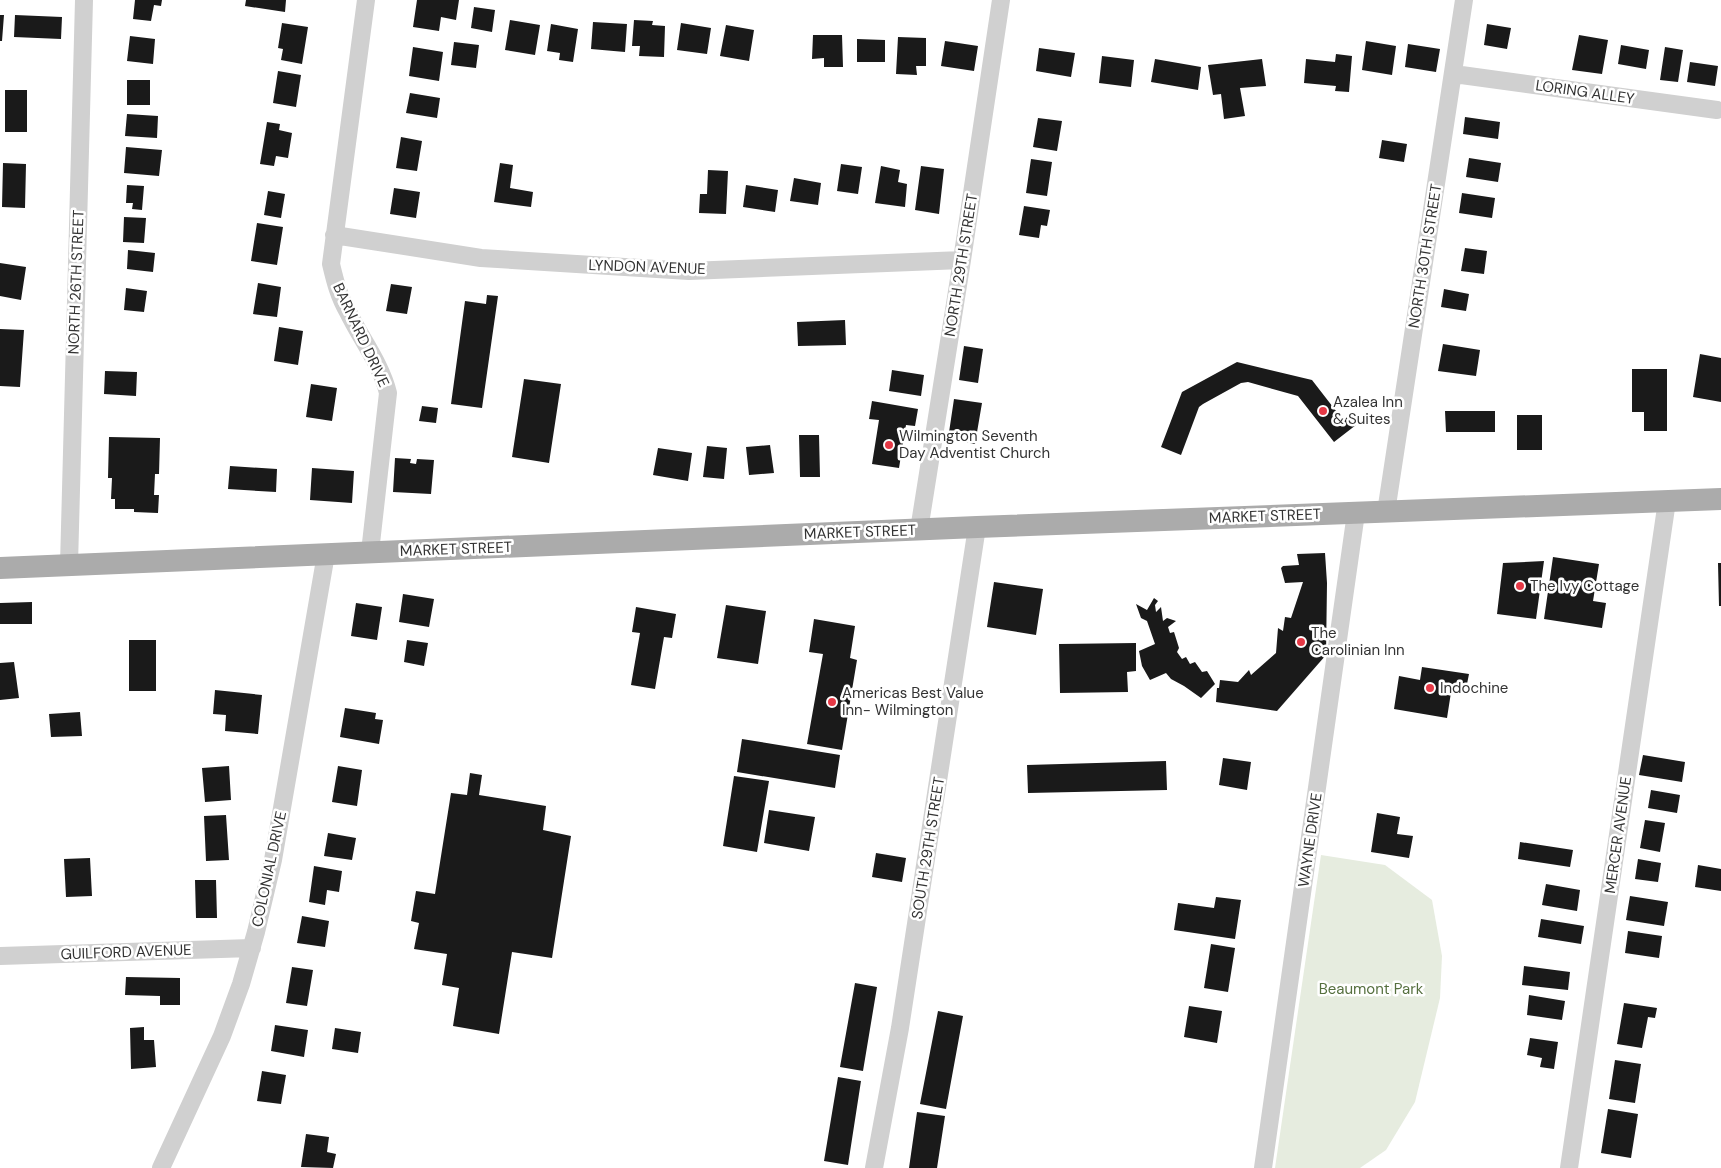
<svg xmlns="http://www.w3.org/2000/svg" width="1721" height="1168" viewBox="0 0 1721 1168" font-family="'DM Sans',sans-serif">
  <rect width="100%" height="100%" fill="#fff"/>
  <path fill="#e6ecdf" d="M1321,855L1385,865L1432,900L1442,956L1440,998L1415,1102L1386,1150L1360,1168H1275Z"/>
  <path fill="#1a1a1a" d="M135,0H162L161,6L154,5L151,21L133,19Z
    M246,0H286L285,12L245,6Z
    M417,0H459L456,20L441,17L439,31L413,27Z
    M474,7L495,10L492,32L471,28Z
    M0,15H4L2,41H0Z
    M15,15L62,17L61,39L14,37Z
    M510,20L540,25L535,55L505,50Z
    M634,20L653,21L652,25L665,26L664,57L639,56L640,46H632Z
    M593,22L627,24L625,52L591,49Z
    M282,23L308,27L302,64L281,60L283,49L278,48Z
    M681,23L711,28L707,54L677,50Z
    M551,24L578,29L573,62L559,60L560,53L547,51Z
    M1487,24L1511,28L1507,49L1484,45Z
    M726,25L754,30L749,61L720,56Z
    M813,35H842L843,67H824V58L812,59Z
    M1579,35L1608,40L1602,74L1572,70Z
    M130,36L155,39L153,64L127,61Z
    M898,37L926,38V66H916L917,75L896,74Z
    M857,39L885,40V62H857Z
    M945,41L978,46L974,71L941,66Z
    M1366,41L1396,46L1392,75L1362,70Z
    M454,42L479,45L476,68L451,65Z
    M1408,44L1440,49L1436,72L1405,67Z
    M1621,45L1649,50L1646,69L1618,64Z
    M413,47L443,52L439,81L409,76Z
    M1665,47L1683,50L1678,82L1660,80Z
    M1039,48L1075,53L1071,77L1036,71Z
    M1336,54L1352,56L1349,92L1335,91L1336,86L1304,83L1306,59L1335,62Z
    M1102,56L1134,60L1131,87L1099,83Z
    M1155,59L1201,67L1198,90L1151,82Z
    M1262,59L1266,86L1240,88L1245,116L1224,119L1221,94L1213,95L1208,65Z
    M1690,62L1718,66L1715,86L1687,82Z
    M278,71L301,75L296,107L273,103Z
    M127,80H150V105H127Z
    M5,90H27V132H5Z
    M410,93L440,98L437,118L406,113Z
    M127,114L158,116L157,138L125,136Z
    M1465,117L1500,122L1498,139L1463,134Z
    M1038,118L1062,121L1057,151L1033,147Z
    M267,122L280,124L279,130L292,133L288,158L276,156L274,166L260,164Z
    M401,137L422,141L417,171L396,168Z
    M1382,140L1407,144L1404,162L1379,158Z
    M126,147L162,150L159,176L124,173Z
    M1469,158L1501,163L1498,182L1466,177Z
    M1031,159L1052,162L1047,196L1026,193Z
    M3,163L26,164L25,208L2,207Z
    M500,163L513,165L510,188L533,192L531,207L494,202Z
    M841,164L862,167L858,194L837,191Z
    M881,166L900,170L898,182L907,184L905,207L875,203Z
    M921,166L944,169L939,214L915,210Z
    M708,170L728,171L726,214L699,213L700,194H707Z
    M794,178L821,183L818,205L790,201Z
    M127,185L144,186L142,210L132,209L133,203H126Z
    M746,185L778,190L775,212L743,207Z
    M394,188L420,192L416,218L390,214Z
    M268,191L285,194L281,218L264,215Z
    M1462,193L1495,198L1492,218L1459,213Z
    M1024,206L1050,210L1047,226L1041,225L1039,238L1019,235Z
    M124,217L146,218L144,243L123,242Z
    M257,223L283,227L277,265L251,261Z
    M1465,248L1487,251L1484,274L1461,271Z
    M128,250L155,253L153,272L127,269Z
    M0,263L26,267L21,300L0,296Z
    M258,283L281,287L277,317L253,314Z
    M391,284L412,287L407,314L386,311Z
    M126,288L147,291L144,312L124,310Z
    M1444,289L1469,294L1466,311L1441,307Z
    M487,295L498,296L482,408L451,404L465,301L486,304Z
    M845,320L846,345L798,346L797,322Z
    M279,327L303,331L298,365L274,361Z
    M0,329L24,330L20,387L0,386Z
    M1443,344L1480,350L1476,376L1438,371Z
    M964,346L983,349L978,383L959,380Z
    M1700,354L1721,358V402L1693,397Z
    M1237,362L1312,380L1343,420L1349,416L1356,425L1334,442L1298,396L1248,382L1241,383L1203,404L1199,407L1181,455L1161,447L1182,392Z
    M1632,369H1667V431H1644V412H1632Z
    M892,370L924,375L921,396L889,391Z
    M105,371L137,372L136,396L104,394Z
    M524,379L561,384L549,463L512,457Z
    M311,384L337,388L332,421L306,417Z
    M954,399L982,403L975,444L948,439Z
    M872,401L918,409L915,426L906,425L899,468L872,464L879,420L869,419Z
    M422,406L438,408L436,423L419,421Z
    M1445,411H1495V432H1446Z
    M1517,415H1542V450H1517Z
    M799,435H819L820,477H800Z
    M109,437L160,438L159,474H155L154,495H159L158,513L134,512V509H115V499H111L112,478H108Z
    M770,445L774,473L749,475L746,447Z
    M707,446L727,448L724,479L703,477Z
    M658,448L692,453L688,481L653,475Z
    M395,458L411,459L410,463L416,464L417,459L434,460L431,494L393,492Z
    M230,466L277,469L276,492L228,489Z
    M312,468L354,471L352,503L310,500Z
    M1325,553L1327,583L1326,655L1277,711L1216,702L1217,688H1219L1220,680L1238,682L1249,670L1251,675L1276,653L1278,628L1283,631L1285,617L1291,618L1303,582L1285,583L1281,568L1283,566L1299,565L1297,554Z
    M1553,557L1599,564L1593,601L1606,603L1602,628L1544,619Z
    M1544,561L1536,619L1497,614L1503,563Z
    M1718,563H1721V606H1719Z
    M994,582L1043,589L1036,635L987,627Z
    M403,594L434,599L429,627L399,622Z
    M1154,598L1158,601L1155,605L1156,612L1161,607L1163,621L1167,618L1176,621L1168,627L1170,633L1174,632L1179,648L1177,652L1182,659L1186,657L1190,664L1195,662L1202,672L1207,671L1215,684L1201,698L1184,686L1171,679L1166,673L1150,680L1142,666L1139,651L1155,644L1147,621L1141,618L1136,604L1147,610Z
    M32,602V624H0V603Z
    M356,603L382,607L377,640L351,636Z
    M726,605L766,611L758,664L717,658Z
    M636,607L676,614L672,638L664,637L655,689L631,685L640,633L632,632Z
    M814,619L855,626L850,658L857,660L842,750L807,744L823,654L809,652Z
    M129,640H156V691H129Z
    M407,640L428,643L424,666L404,662Z
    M1136,643V671L1127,672L1128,692L1060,693L1059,644Z
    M14,662L19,698L0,700V663Z
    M1422,667L1469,674L1466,689L1452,686L1447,718L1394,709L1399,676L1420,680Z
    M215,690L262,695L258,734L225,731L226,715L213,714Z
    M345,708L376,713L375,719L383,720L379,744L340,737Z
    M80,712L82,736L51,737L49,714Z
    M742,739L840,755L835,788L737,772Z
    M1643,755L1685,762L1682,782L1639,775Z
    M1223,758L1251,762L1247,790L1219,785Z
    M1166,761L1167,790L1028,793L1027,765Z
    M229,766L231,800L205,802L202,768Z
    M338,766L362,770L357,806L332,802Z
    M470,773L482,775L479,795L546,806L543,830L571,836L552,958L512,952L499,1034L453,1026L459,988L442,985L447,954L414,949L419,923L411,921L416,891L435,894L451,793L467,795Z
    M734,776L769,781L757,852L723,846Z
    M1651,790L1680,795L1677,813L1648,808Z
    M769,810L815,817L809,851L764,843Z
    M1377,813L1400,817L1397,834L1413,836L1409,858L1371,852Z
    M226,815L229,860L206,861L204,816Z
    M1645,820L1665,823L1660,852L1640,848Z
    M328,833L356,838L352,860L324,856Z
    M1520,842L1573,850L1570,867L1518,859Z
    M876,853L906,858L902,882L872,877Z
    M90,858L92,896L66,897L64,859Z
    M1638,859L1661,863L1658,882L1635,879Z
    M1698,865L1721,869V891L1695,887Z
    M314,866L342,871L339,892L327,890L325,905L309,902Z
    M195,880H216L217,918H196Z
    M1546,884L1580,890L1577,911L1542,905Z
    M1630,896L1668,902L1664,926L1626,920Z
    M1216,897L1241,900L1235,939L1174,930L1178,903L1214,908Z
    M302,916L329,921L325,947L297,943Z
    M1541,919L1584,926L1581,944L1538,937Z
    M1628,931L1662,936L1659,958L1625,953Z
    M1211,944L1235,948L1228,992L1204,988Z
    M1524,966L1570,972L1568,990L1522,985Z
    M292,967L313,970L307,1006L286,1003Z
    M126,977L180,978V1005H160V996L125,995Z
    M855,983L877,987L863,1071L840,1067Z
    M1529,995L1565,1001L1562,1020L1527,1015Z
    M1624,1003L1657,1008L1655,1018L1648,1017L1642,1048L1617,1044Z
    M1189,1006L1222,1011L1217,1043L1184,1037Z
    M938,1011L963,1016L946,1109L920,1104Z
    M275,1025L308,1030L304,1057L271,1051Z
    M144,1027V1040H154L156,1067L131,1069L130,1028Z
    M335,1028L361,1032L358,1053L332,1049Z
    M1530,1038L1558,1042L1554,1069L1540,1067L1542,1058L1527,1055Z
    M1615,1060L1641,1064L1635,1103L1609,1099Z
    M262,1071L286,1075L281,1104L257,1101Z
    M838,1077L861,1081L848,1165L824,1161Z
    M1608,1109L1638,1114L1631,1158L1601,1153Z
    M917,1112L945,1116L937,1168H909Z
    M306,1134L329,1137L327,1152L336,1154L333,1168L301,1167Z"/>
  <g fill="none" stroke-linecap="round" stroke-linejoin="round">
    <path stroke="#d0d0d0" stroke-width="18" d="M366,0L331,264C335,281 339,297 348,312C361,339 381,364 388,393L370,552
      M1454,74L1717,110
      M334,235L481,258L689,271L962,260
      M1386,512L1464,0
      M919,530L962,260L1001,0
      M69,565L84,0
      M0,956L252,948
      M161,1168L222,1036L241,984L256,932L273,860L326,554
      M874,1168L900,1028L977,527
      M1263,1168L1356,513
      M1569,1168L1667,501"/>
    <path stroke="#ababab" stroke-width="22" d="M0,568L977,527L1721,499"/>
  </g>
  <g fill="#e63946" stroke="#fff" stroke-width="2">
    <circle cx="1323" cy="411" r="5"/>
    <circle cx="889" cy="445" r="5"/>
    <circle cx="1520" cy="586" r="5"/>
    <circle cx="1301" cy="642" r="5"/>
    <circle cx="1430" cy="688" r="5"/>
    <circle cx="832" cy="702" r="5"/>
  </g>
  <g text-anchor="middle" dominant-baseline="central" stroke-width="5" stroke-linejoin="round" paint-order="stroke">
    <g font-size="15" fill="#333" stroke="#fff">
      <text transform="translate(1585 92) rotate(8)">LORING ALLEY</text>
      <text transform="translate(1425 256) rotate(-81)">NORTH 30TH STREET</text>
      <text transform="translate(961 265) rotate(-81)">NORTH 29TH STREET</text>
      <text transform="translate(647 267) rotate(2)">LYNDON AVENUE</text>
      <text transform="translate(76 282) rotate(-88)">NORTH 26TH STREET</text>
      <text transform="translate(361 335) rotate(65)">BARNARD DRIVE</text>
      <text transform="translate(1265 516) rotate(-2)">MARKET STREET</text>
      <text transform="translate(860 532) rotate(-2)">MARKET STREET</text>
      <text transform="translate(456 549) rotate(-2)">MARKET STREET</text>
      <text transform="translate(1618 835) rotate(-82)">MERCER AVENUE</text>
      <text transform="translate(1310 840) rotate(-82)">WAYNE DRIVE</text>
      <text transform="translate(928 848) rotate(-81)">SOUTH 29TH STREET</text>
      <text transform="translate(269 869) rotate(-78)">COLONIAL DRIVE</text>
      <text transform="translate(126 952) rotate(-2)">GUILFORD AVENUE</text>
    </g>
    <g font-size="15" fill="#333" stroke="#fff" text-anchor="start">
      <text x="1333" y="402">Azalea Inn<tspan x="1333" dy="17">&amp; Suites</tspan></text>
      <text x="899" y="436">Wilmington Seventh<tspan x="899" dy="17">Day Adventist Church</tspan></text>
      <text x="1530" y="586">The Ivy Cottage</text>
      <text x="1311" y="633">The<tspan x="1311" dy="17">Carolinian Inn</tspan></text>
      <text x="1440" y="688">Indochine</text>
      <text x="842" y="693">Americas Best Value<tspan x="842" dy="17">Inn- Wilmington</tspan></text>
    </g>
    <g font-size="15" fill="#56703f" stroke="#fff">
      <text x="1371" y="989">Beaumont Park</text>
    </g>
  </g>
</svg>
